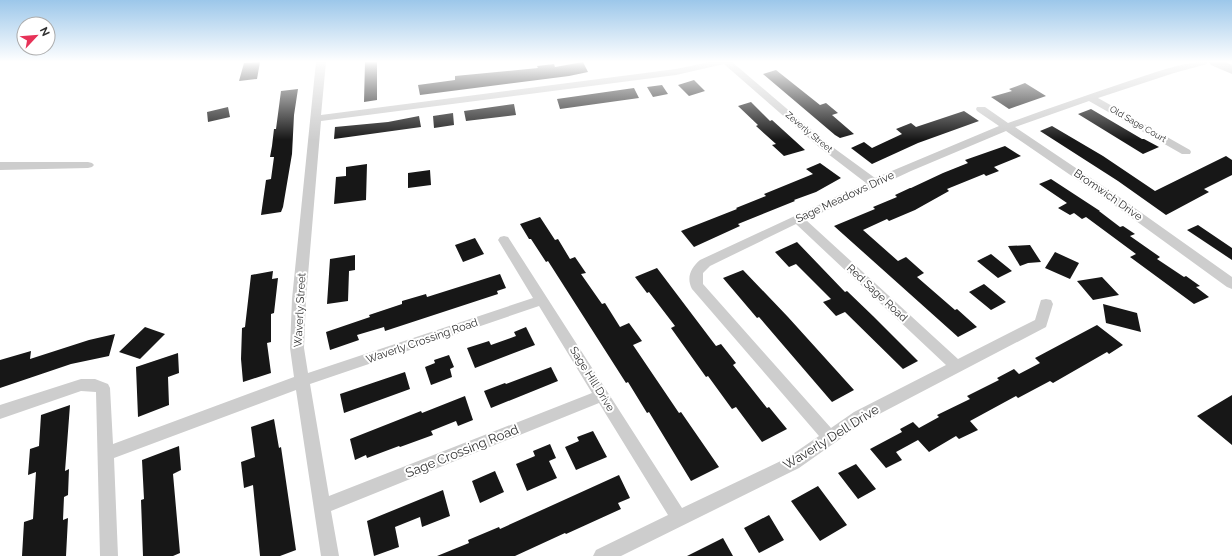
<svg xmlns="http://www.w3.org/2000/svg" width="1232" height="556" viewBox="0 0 1232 556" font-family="Raleway,sans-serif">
  <rect width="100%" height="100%" fill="#fff"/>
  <path fill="#171717" d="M260,62L257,79L239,81L244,63Z
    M365,62H377V100L364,102Z
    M583,62L588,72L569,76L420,95L418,85L455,80V76L538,68L537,66L554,64L555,67Z
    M776,70L820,105L826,103L838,113L832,115L854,134L840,138L835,135L763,74Z
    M694,80L705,91L689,96L678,85Z
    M1025,83L1046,96L1009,109L991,97L1012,91L1009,89Z
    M662,85L668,94L653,97L647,87Z
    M634,88L639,98L560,109L557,99Z
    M298,89L294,115L292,154L283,207L281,212L261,215L266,180L271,179L274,157H270L272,146L274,129H276L281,91Z
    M751,102L770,121L772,120L805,150L784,156L772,145L776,144L756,126L758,125L738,106Z
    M514,104L516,115L466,121L464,111Z
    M228,107L230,117L208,122L207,112Z
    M1091,109L1142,139H1144L1159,147L1143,154L1078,114Z
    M964,111L979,121L918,143L872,164L851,148L864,142L872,148L902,134L896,129L911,123L916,127Z
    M453,113L454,125L434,128L433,116Z
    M419,116L421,127L334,139L335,127L388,122Z
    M1052,126L1103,156L1155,191L1226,156L1232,160V175L1204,189L1209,192L1166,215L1118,181L1040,131Z
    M1005,146L1021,156L994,167L999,171L986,176L984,174L947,189L949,191L915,210L889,221L887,219L863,230L898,261L906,257L924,273L917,277L955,310L957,309L977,327L958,337L834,226L875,209L873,207L897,197L895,195L910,188H911L943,173L968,163L965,160Z
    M820,163L841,178L816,192L794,200L795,201L738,224L740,226L694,247L681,231L737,209L736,208L766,196L764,194L813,174L806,169Z
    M367,164L366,200L334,204L336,177L346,176V167Z
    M430,170L431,185L408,188V173Z
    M1051,179L1100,211H1099L1120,227L1123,226L1135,234L1130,236L1160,257L1157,259L1184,277L1186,276L1200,286L1196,287L1209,297L1194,304L1130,257L1136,254L1086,217L1082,219L1074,213L1070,215L1058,208L1067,203L1039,184Z
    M540,217L555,240L558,239L570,259L575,257L586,273L581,274L602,304L605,303L620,327L629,323L642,341L633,345L679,413L681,412L719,467L691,481L649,412L647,413L628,382L626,383L548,261L546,262L531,239H529L520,224Z
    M1198,225L1232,248V260L1187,230Z
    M475,238L484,254L463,262L455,245Z
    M797,242L845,292L847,291L873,316L918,361L903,369L845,312L836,316L823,302L831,299L796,264L789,267L775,252Z
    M1030,245L1041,262L1028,263L1020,266L1008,246Z
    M1055,252L1079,263L1070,279L1045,268Z
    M991,254L1012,271L998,278L977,261Z
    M355,255V270L349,271L348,301L327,304L330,259Z
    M657,268L716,346L721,344L736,363L733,365L767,408L769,407L787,429L762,442L736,407L732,409L708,376L706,377L671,328L675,326L649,292L647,293L635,277Z
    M743,270L788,317L854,390L832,402L783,345L759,317L757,318L723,278Z
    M273,271L272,279L278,278L274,313L271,314V342L267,343L271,373L243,382L241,359L242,328L245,327L251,275Z
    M500,274L506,288L497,291L498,294L385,331L384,327L357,335L359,340L330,350L326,332L370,317L369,315L402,304V301L426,294L427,297Z
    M1102,277L1119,295L1093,300L1077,281Z
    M984,284L1006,302L991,310L969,292Z
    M1103,304L1137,313L1141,332L1106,323Z
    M1097,325L1123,345L1109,354L1107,352L1053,383L1050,381L1018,398L1016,396L970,421L978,430L959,439L956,436L929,452L918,440L896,452L902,460L886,468L870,449L902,432L900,429L913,422L919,428L939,417L937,415L970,399L967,396L999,380L997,378L1014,369L1019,374L1040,363L1035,358Z
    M145,327L165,334L140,359L119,352Z
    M526,327L535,345L475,368L467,348L489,341L491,345L516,336L514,332Z
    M115,334L109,356L71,364L0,388V360L31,351L30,359L89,340Z
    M178,353L179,373L168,377L169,405L138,417L136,367Z
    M449,355L454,367L450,369L452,377L431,385L425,367L435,363L434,360Z
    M551,367L558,381L491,408L484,391L505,383L506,384Z
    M405,372L410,389L344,413L340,394Z
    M1232,395V445L1197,416Z
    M465,396L473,420L458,426L456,421L431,431L433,435L400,447L399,446L367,458L366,455L355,460L350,439L421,411L422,413Z
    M70,405L65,471L69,469L68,495L64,497L63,520L68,518L66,556H22L24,522L33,519L36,472L28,475L30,449L39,446L41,415Z
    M274,419L279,448L281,447L296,550L280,556H260L253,485L244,488L241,462L255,457L251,427Z
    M593,431L607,457L576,470L565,447L579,441L577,437Z
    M550,444L556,458L549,461L557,478L527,491L516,464L535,456L533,451Z
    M179,446L181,470L173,474L180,553L173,556H143L141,500L144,499L142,460Z
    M856,464L876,489L858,499L838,473Z
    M495,471L504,492L480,503L472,481Z
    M619,475L630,498L618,503L621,509L566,534L565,533L515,556H437L469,543L468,540L499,527L500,529Z
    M818,486L847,525L820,541L791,501Z
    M443,490L450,516L422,527L420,517L395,527L399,547L374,556L367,521Z
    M769,515L784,540L759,553L744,528Z
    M723,538L733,556H687Z"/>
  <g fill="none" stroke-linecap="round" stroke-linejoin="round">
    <path fill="#cdcdcd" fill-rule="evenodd" d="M316,62H326L321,115L676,69L710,62H732L827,143L875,178L999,126L977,111L976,109L977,107H985L1008,123C1047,109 1085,96 1123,83C1151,74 1179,62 1208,62L1207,64L1174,73L1098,98L1190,150L1191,152L1190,154H1182L1089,101L1015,127L1122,199L1232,277V289L1227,287L1114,205L1006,131L911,171L806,220L958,359L1035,320L1041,300L1046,299L1051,300L1053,304L1046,327L864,422L799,468L621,556H593L596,550L668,515L599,403L331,511L339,556H321L296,390L114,458L118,556H100L96,392L81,391L0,419V405L81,379H95L108,384L110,388L113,444L294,377L290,348L292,299ZM724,64L819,147L866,183L700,260C691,268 686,277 692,289L819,436L787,458L682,508L508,237L504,236L500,237L498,240L533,298L308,373L304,348L306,299L321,121L676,75ZM796,224L946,365L854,412L831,428L703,284V273L710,266ZM539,306L592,393L329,496L310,384Z
      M0,162H88L92,163L94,165L92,167L88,168L0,170Z"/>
    <path fill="#bababa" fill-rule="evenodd" d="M1209,62H1226L1232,65V74L1211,65Z"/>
  </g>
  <linearGradient id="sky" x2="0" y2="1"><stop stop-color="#9cc7ea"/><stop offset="0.44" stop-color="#fff"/><stop offset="1" stop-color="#fff" stop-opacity="0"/></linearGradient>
  <rect width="1232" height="140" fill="url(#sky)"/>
  <g text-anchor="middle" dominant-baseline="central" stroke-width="4" stroke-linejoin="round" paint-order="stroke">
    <g font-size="9" fill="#303030" stroke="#fff">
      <text transform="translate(1138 124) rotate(30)">Old Sage Court</text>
      <text transform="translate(809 132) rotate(40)">Zeverly Street</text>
    </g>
    <g font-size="11" fill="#303030" stroke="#fff">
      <text transform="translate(1108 195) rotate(35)">Bromwich Drive</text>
      <text transform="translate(845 197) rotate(-25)">Sage Meadows Drive</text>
      <text transform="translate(877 293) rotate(43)">Red Sage Road</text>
      <text transform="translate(300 310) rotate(-87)">Waverly Street</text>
      <text transform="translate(422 341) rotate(-19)">Waverly Crossing Road</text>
      <text transform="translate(592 379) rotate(58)">Sage Hill Drive</text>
    </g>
    <g font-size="13" fill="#303030" stroke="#fff">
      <text transform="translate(831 437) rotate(-32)">Waverly Dell Drive</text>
      <text transform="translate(462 451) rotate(-22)">Sage Crossing Road</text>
    </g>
  </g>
  <g transform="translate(36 36) rotate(64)"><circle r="19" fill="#ffffff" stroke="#acacac"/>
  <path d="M0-3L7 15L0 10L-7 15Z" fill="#e73258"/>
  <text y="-6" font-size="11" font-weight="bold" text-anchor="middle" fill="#303030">N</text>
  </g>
</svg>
